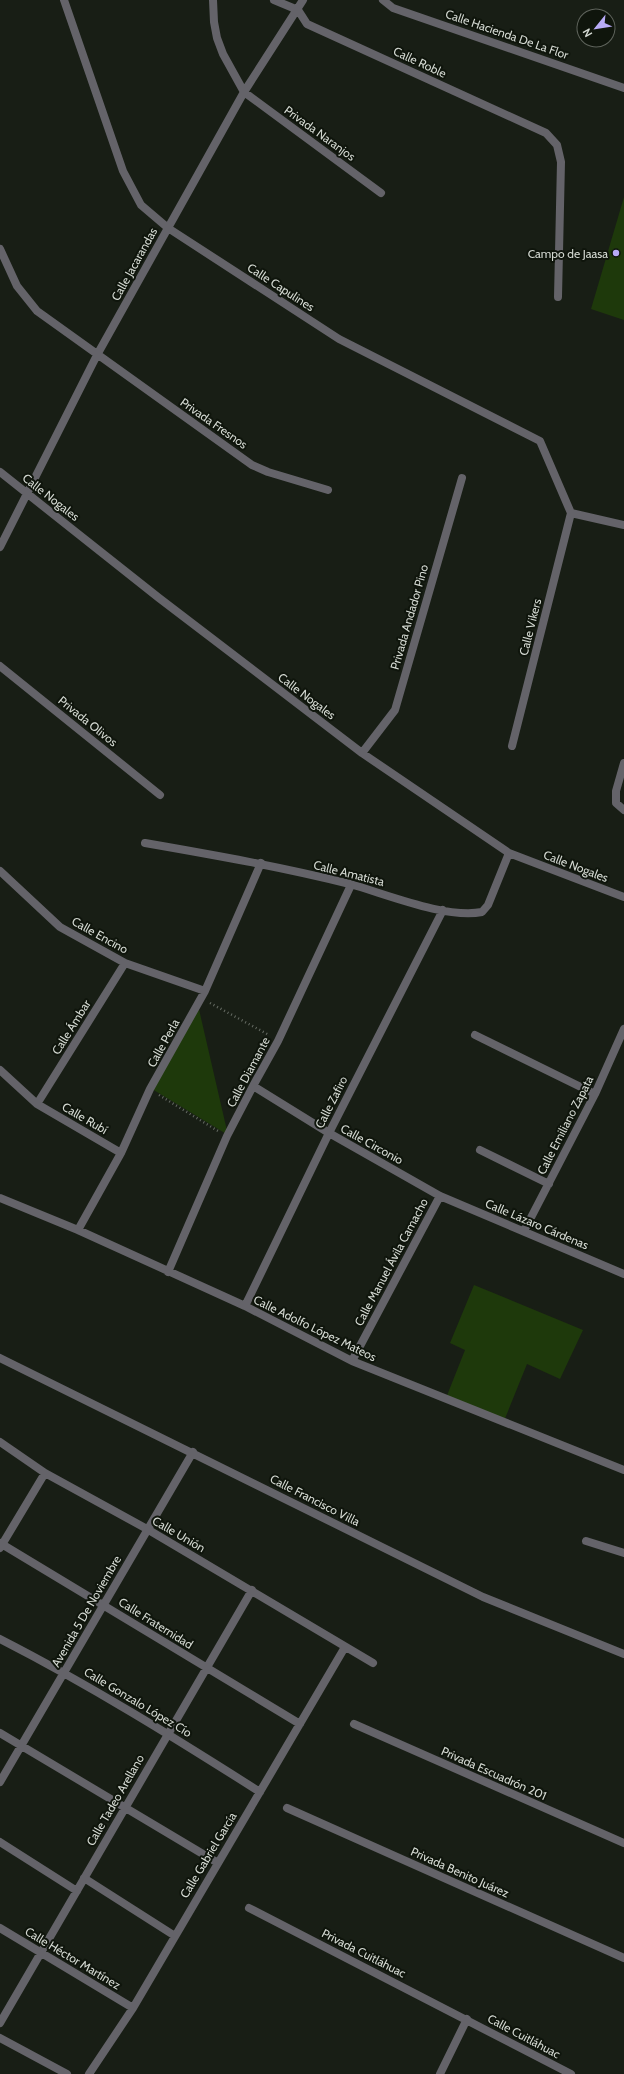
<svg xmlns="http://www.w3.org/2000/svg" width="624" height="2074" viewBox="0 0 624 2074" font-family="Cabin,sans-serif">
  <rect width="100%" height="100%" fill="#181e15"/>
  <path fill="#1e390b" d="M624,197V320L591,309Z
    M198,1005L228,1135L152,1089Z
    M474,1285L583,1330L560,1379L527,1364L504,1421L446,1398L465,1350L450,1343Z"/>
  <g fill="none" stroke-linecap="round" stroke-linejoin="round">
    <path stroke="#666c64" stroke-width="2.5" stroke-dasharray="1 3" stroke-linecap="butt" d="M210,1003L269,1035
      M159,1095L218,1131"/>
    <path stroke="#646369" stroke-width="8" d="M64,0L123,171L141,205L168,228L339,339L540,441L571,513
      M213,0L214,22L217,38L223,54L244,92L381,193
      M274,0L298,10L307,24L546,133L557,145L561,162L558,297
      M383,0L393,8L624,88
      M0,249L17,286L37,311L252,465L268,472L328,490
      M0,472L159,598L362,753L509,853L624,897
      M571,513L624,525
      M0,547L97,355L244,92L303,0
      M0,666L160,795
      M512,746L571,513
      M362,753L395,710L462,478
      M624,763L616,791V803L624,810
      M145,843C214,855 282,867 350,884C386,894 446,919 482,912L488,905L509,853
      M0,871L60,927L125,963L205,991
      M475,1035L595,1094
      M0,1070L37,1104L121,1153
      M253,1086L329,1133L440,1196L624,1274
      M37,1104L125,963
      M480,1150L549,1184
      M0,1198L78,1230L245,1306L352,1361L624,1470
      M78,1230L121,1153L150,1089L205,991L261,863
      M524,1231L595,1094L624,1029
      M168,1272L227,1136L253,1086L278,1041L351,885
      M245,1306L329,1133L443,910
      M0,1358L483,1597L624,1654
      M352,1361L440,1196
      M0,1442L45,1473L147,1529L373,1663
      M586,1541L624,1553
      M0,1543L300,1724
      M0,1548L45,1473
      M0,1639C90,1685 175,1738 260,1792
      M354,1724L624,1843
      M0,1733L218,1863
      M0,1782L193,1452
      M287,1808L624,1958
      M0,1842L77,1891
      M84,1878L175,1936
      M249,1908L571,2074
      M0,1928L133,2008
      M0,2023L252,1590
      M0,2038L67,2074
      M89,2074L133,2008L345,1647
      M440,2074L467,2019"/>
  </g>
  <circle fill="#b8abf7" stroke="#0f150c" stroke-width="1.5" cx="616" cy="253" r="4"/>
  <g text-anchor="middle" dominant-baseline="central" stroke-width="4" stroke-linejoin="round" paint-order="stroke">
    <g font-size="12" fill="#d4d9d2" stroke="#0f150c">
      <text transform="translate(507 34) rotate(19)">Calle Hacienda De La Flor</text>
      <text transform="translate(420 62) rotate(25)">Calle Roble</text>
      <text transform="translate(320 133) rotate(36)">Privada Naranjos</text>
      <text transform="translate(134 264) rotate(-61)">Calle Jacarandas</text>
      <text transform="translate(281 287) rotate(33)">Calle Capulines</text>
      <text transform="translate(214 423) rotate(35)">Privada Fresnos</text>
      <text transform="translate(51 497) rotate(38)">Calle Nogales</text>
      <text transform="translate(409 617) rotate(-74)">Privada Andador Pino</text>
      <text transform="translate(530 627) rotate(-76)">Calle Vikers</text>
      <text transform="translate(307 696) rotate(37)">Calle Nogales</text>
      <text transform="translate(88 721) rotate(39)">Privada Olivos</text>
      <text transform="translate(576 866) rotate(21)">Calle Nogales</text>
      <text transform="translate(349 873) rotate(14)">Calle Amatista</text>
      <text transform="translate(100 935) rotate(29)">Calle Encino</text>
      <text transform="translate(71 1027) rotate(-58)">Calle Ámbar</text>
      <text transform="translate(163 1043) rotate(-61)">Calle Perla</text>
      <text transform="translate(248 1072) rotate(-62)">Calle Diamante</text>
      <text transform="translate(331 1102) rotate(-63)">Calle Zafiro</text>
      <text transform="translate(85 1118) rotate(30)">Calle Rubí</text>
      <text transform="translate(565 1125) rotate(-63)">Calle Emiliano Zapata</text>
      <text transform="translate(372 1144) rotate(29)">Calle Circonio</text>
      <text transform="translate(537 1224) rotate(23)">Calle Lázaro Cárdenas</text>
      <text transform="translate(391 1262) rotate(-62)">Calle Manuel Ávila Camacho</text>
      <text transform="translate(315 1328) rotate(26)">Calle Adolfo López Mateos</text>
      <text transform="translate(315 1500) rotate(27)">Calle Francisco Villa</text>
      <text transform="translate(179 1534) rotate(30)">Calle Unión</text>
      <text transform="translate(86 1611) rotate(-60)">Avenida 5 De Noviembre</text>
      <text transform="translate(156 1623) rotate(32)">Calle Fraternidad</text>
      <text transform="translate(138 1702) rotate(31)">Calle Gonzalo López Cío</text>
      <text transform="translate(494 1773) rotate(24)">Privada Escuadrón 201</text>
      <text transform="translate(115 1800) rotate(-60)">Calle Tadeo Arellano</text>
      <text transform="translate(208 1855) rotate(-59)">Calle Gabriel García</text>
      <text transform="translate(460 1872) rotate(24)">Privada Benito Juárez</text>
      <text transform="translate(364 1953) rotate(27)">Privada Cuitláhuac</text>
      <text transform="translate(73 1958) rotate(31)">Calle Héctor Martínez</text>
      <text transform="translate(524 2036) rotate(28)">Calle Cuitláhuac</text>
    </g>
    <g font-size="12" fill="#d4d9d2" stroke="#0f150c" text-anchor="end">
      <text x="608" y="253">Campo de Jaasa</text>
    </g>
  </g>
  <g transform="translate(596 28) rotate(240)"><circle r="19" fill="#0f150c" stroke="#5e635b"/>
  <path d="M0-3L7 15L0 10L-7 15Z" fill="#b8abf7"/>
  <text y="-6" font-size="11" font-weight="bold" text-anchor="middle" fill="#d4d9d2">N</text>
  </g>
</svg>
